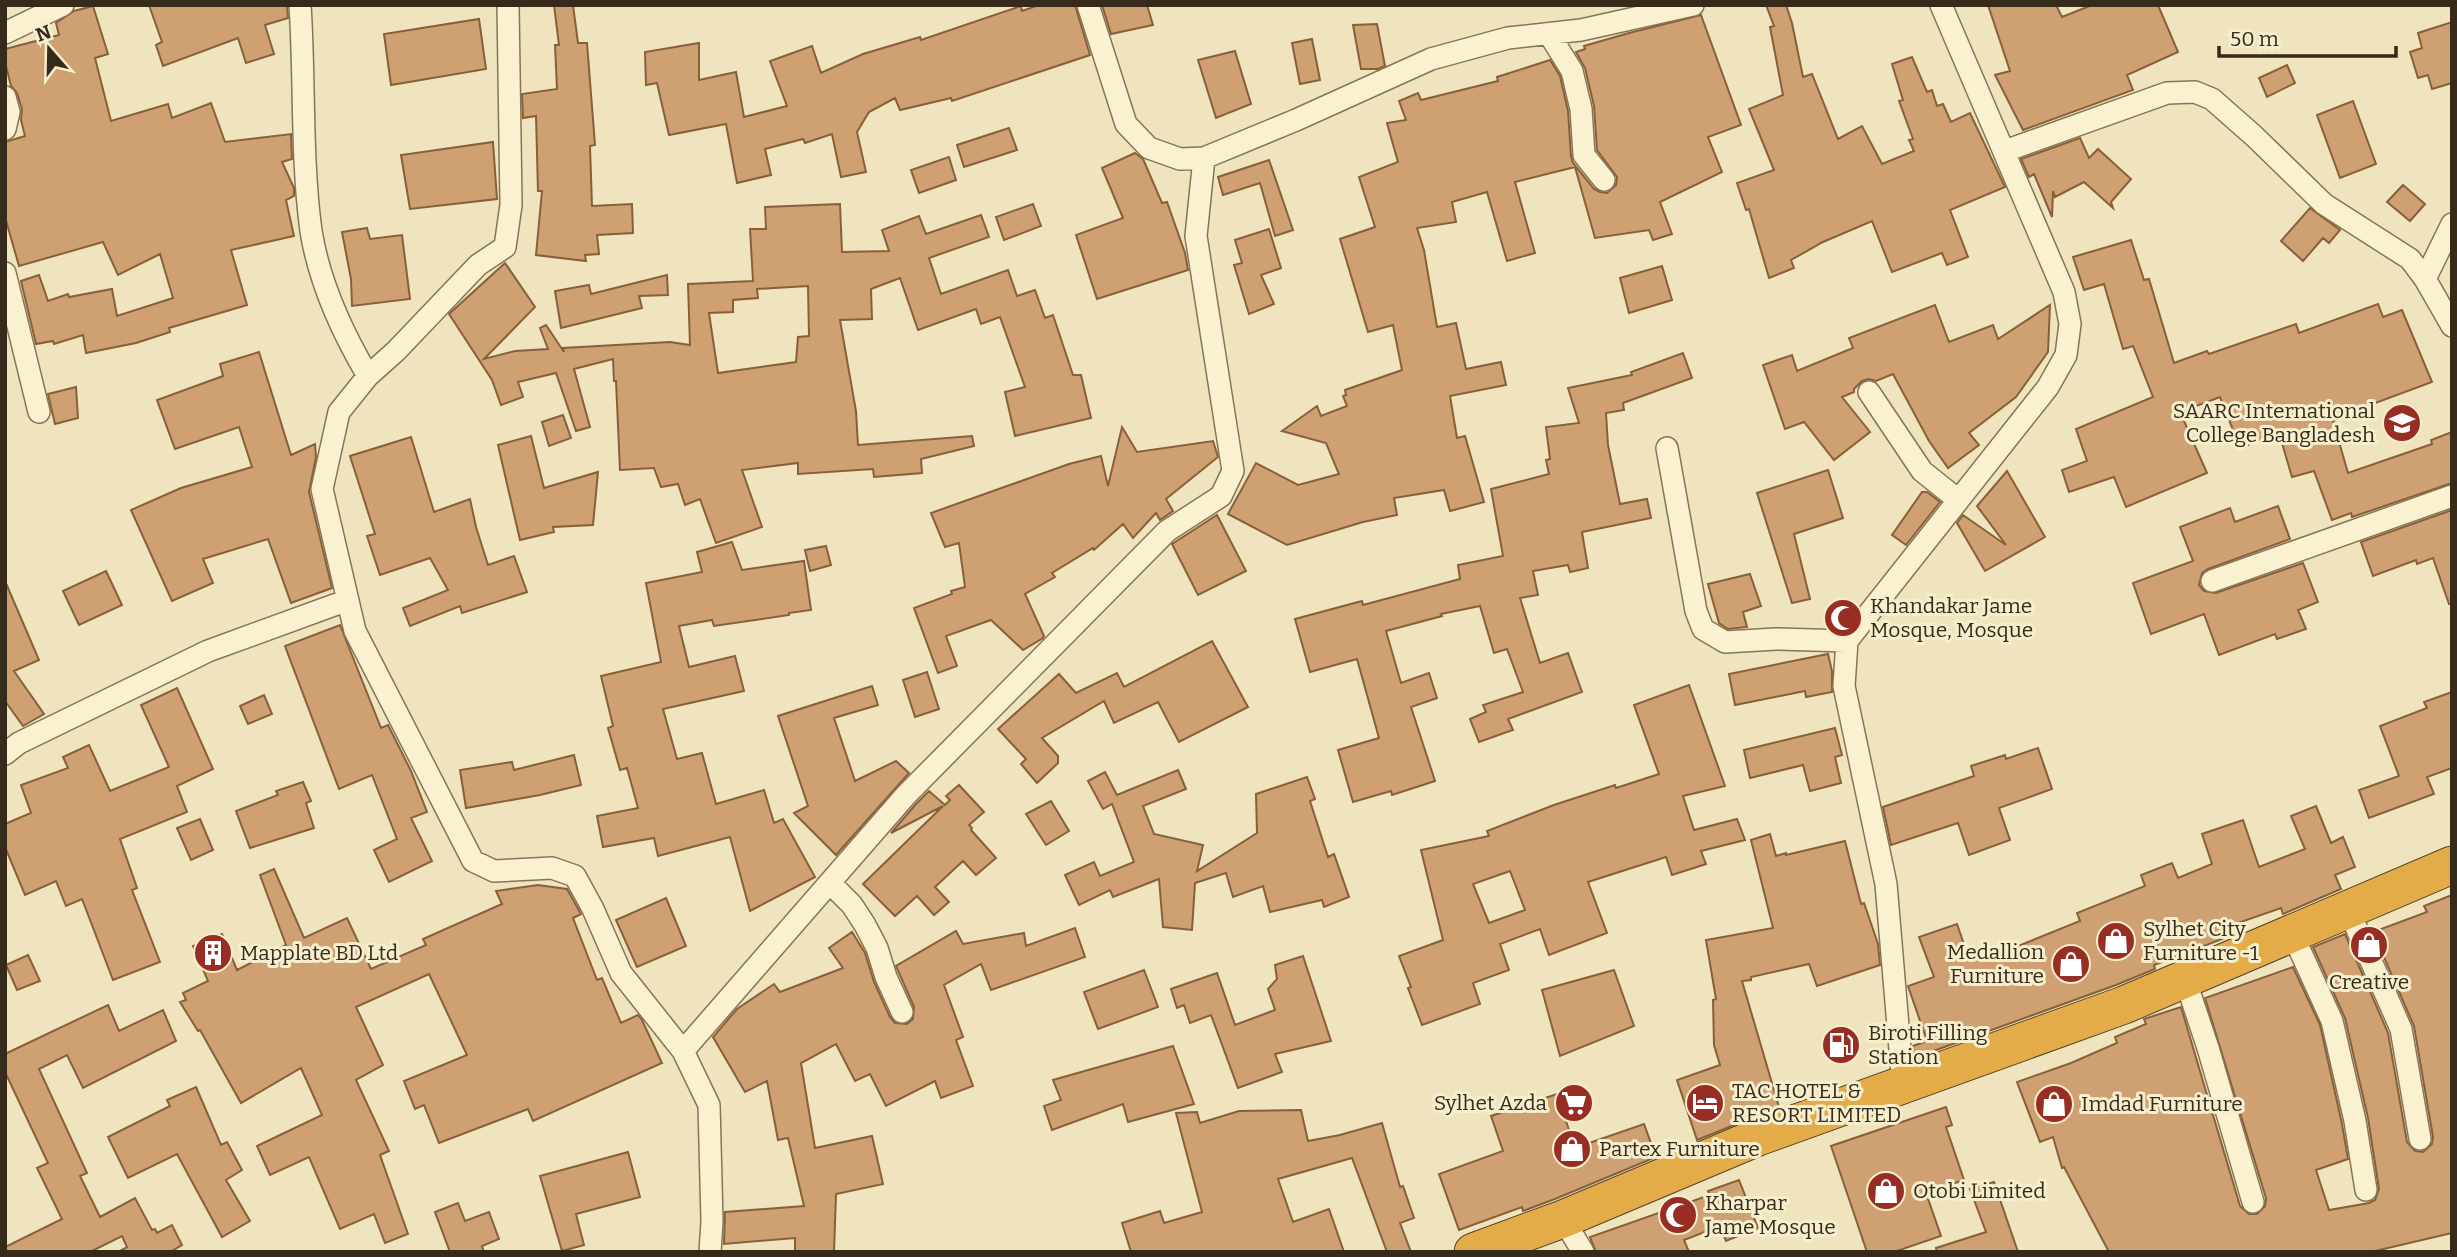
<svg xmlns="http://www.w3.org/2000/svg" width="2457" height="1257" viewBox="0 0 2457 1257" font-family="Bitter,serif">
  <rect width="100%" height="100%" fill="#efe4bd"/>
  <path fill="#cfa071" stroke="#87603b" stroke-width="2" fill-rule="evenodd" d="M149,5H287L288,18L265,25L274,54L246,63L238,38L163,66L156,45L162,42Z
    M554,5H573L578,43H587L595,145L590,146L592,206L632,204L633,233L597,235L599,254L585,255L586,261L536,255L542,191H538L536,116L523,118L522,94L557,89L555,45H559Z
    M1039,5H1075L1090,55L952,101L951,98L900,110L895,98L869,112L857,132L866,172L841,177L832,134L805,143L803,139L765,149L771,175L737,183L726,124L669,135L657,83L646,85L645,52L699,43V80L736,72L744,117L787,106L770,61L812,46L821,73L863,54L920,37L921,40L1021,6L1022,11Z
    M1102,5H1147L1153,25L1111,34Z
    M1766,5H1786L1792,23L1803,77L1812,74L1838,139L1862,126L1882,164L1914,151L1909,140L1913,139L1899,101L1903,100L1892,64L1912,57L1927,92L1932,90L1937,106L1943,104L1951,122L1970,113L2005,187L1950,210L1968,257L1947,265L1942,253L1892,272L1872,221L1823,242L1791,260L1794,268L1769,278L1749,209L1746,210L1737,183L1774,170L1749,109L1783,95L1770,27L1774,26Z
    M1988,5H2056L2062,17L2092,5H2158L2178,52L2127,75L2133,90L2023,130L1995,75L2010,71Z
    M93,6L108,54L95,58L111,121L168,104L172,118L211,103L225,142L291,134L292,159L282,162L294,188V196L286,200L294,236L231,250L247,305L169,328L170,332L136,343L86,353L83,335L54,344L53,341L36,344L21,281L39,275L48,301L68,294L69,297L112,289L117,316L173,298L160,254L118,275L103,242L19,266L5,217V142L25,136L21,120L22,109L17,93L11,86L5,62V49L59,35L56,23L74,11Z
    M1701,15L1741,125L1708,137L1722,172L1660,202L1672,234L1653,240L1649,230L1595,238L1575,167L1515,182L1535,253L1507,261L1487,192L1452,202L1456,222L1417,228L1424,250L1437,327L1456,323L1466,369L1501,362L1506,385L1450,396L1457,438L1465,436L1484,502L1450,511L1444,490L1394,498L1397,515L1363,522L1287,545L1228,514L1256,463L1298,485L1339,474L1326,443L1282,431L1317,406L1321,416L1347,406L1343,396L1346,395L1345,390L1402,370L1393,325L1368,332L1340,239L1375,227L1359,177L1398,162L1387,123L1406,120L1399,101L1418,93L1421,100L1498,81L1497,77L1550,60L1560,76L1568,111L1571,156L1573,163L1594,189L1600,192L1607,193L1616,185L1617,177L1597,150L1594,106L1585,68L1576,52L1585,49L1584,46L1629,33Z
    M479,19L486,69L391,85L384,34Z
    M2452,22V83L2432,89L2428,75L2418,78L2410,52L2422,48L2418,33Z
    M1377,24L1385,66L1378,69H1361L1353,25Z
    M1312,39L1320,80L1300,84L1292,43Z
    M1235,51L1251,104L1216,118L1198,60Z
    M2287,65L2295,83L2267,97L2259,78Z
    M2353,101L2376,164L2340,178L2317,115Z
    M1009,128L1017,150L964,167L957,145Z
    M2080,138L2089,158L2098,149L2131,179L2111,202L2113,208L2084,182L2055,197L2053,191L2052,217L2034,174L2029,177L2021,159Z
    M493,142L497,199L410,209L401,155Z
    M1135,153L1143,159L1162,203L1167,202L1185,253L1188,270L1097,299L1076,235L1123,218L1102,168Z
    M949,157L956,180L919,193L911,170Z
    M1269,160L1293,230L1275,236L1260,183L1223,195L1218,177Z
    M2403,185L2425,204L2410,221L2387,202Z
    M840,204L842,252L889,251L882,230L919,216L926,234L981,215L989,237L929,258L941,294L1008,270L1017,296L1035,290L1045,318L1053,315L1073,375H1081L1091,418L1015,436L1005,392L1025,387L1000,317L981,324L976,309L918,330L900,278L871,289L872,319L840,320L856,411L858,445L972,436L974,446L921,459L922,473L874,477L873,469L798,474V463L742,470L762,527L716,543L700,499L685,505L678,484L661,487L654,468L620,470L616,381H614L613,359L574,369L590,427L576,431L556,373L518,382L523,397L501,405L492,380L449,314L505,263L535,307L484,359L515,351L548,349L540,328L546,325L564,352L563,348L670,342L690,345L688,284L753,281L750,229H766L765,207ZM808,286L809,336L798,337L796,362L718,373L709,313L733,312V300L758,298L757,289Z
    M1033,204L1041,226L1004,240L996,217Z
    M2310,208L2340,230L2329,243L2323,238L2303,261L2281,241Z
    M367,228L370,239L402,235L410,299L352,306L351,279L342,232Z
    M1269,229L1281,268L1261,275L1274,304L1249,314L1234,265L1242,263L1235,240Z
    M2131,240L2144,280L2149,279L2174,363L2207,351L2209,354L2296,324L2299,333L2378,304L2383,317L2402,310L2432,382L2335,418L2336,420L2333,421L2348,473L2432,444L2431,440L2452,432V483L2352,517L2351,513L2332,520L2314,471L2292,477L2279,433L2240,448L2220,397L2180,412L2207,473L2126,507L2114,477L2069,492L2062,470L2087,461L2076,429L2153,397L2133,346L2123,349L2104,284L2084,290L2073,257Z
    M1662,266L1672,300L1629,313L1620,278Z
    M667,275L668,295L639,296L642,308L561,328L555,291L589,285L591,294Z
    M1935,305L1949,342L1993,325L1998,339L2050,305L2048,352L2016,397L1969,433L1979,445L1948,468L1929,441L1893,374L1876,381L1869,379L1862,381L1854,389V392L1842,397L1870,432L1834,460L1804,422L1785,429L1763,365L1792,355L1797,371L1853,348L1849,338Z
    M259,352L291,455L315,444L316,457L309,492L332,588L291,603L268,539L203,559L213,583L172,601L131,510L181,488L252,467L239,427L175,449L157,400L223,376L220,364Z
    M1683,353L1692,378L1623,403L1624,410L1606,413L1608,445L1620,504L1647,499L1651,518L1582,532L1588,568L1570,572L1568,565L1533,571L1538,595L1520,598L1540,663L1568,653L1582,692L1508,719L1513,730L1479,742L1470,719L1486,712L1483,705L1523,692L1507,649L1494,653L1480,606L1441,614L1442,616L1386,631L1401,683L1429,673L1437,698L1411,707L1435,781L1392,795L1391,791L1353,802L1338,750L1379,738L1357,659L1310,672L1295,619L1362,601L1363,605L1460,579L1458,565L1503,556L1491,489L1549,474L1546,460L1550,459L1546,427L1579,423L1568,388L1632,375L1631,372Z
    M76,387L78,418L55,424L48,394Z
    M563,415L571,438L549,446L542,422Z
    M1122,427L1137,452L1213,441L1218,457L1166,499L1173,511L1160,520L1156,513L1133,538L1123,524L1094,550L1093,548L1052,573L1055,577L1025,594L1044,636L1043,638L1023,650L991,620L946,636L957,666L938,673L914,608L952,594L951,591L965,587L959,543L945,547L931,513L1069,464L1101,456L1108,486Z
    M531,436L544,488L598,472L593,525L553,527L554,532L520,540L498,445Z
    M411,437L434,512L470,499L476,527L488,565L514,556L527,592L462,613L460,606L410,626L403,608L448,590L430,558L380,575L367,536L375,534L350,456Z
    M1828,470L1843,518L1794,534L1810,599L1792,603L1757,493Z
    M2007,471L2045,537L1985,571L1957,523L1963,515L2006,545L1977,506Z
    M1922,492H1927L1940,502L1906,545L1892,535Z
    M2278,506L2290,539L2208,569L2202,573L2199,585L2204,591L2216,593L2303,563L2318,602L2298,610L2306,629L2277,639L2275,634L2219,655L2204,614L2151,634L2133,583L2193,561L2180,527L2230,508L2235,522Z
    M2452,510V604H2449L2433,558L2417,564L2416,560L2373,576L2361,542Z
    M1217,515L1246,571L1198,595L1172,544Z
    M732,542L742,570L804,561L811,610L789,613V615L714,626L712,620L679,626L689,667L735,656L744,691L663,709L677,759L702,753L716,804L764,790L774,823L783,819L815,877L750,911L730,837L658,856L654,838L603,847L597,816L638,808L627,768L620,770L608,728L613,726L601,676L661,662L646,583L702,572L697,552Z
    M826,546L831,565L810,571L805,550Z
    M106,571L122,605L79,625L63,591Z
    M1750,574L1761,606L1743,612L1747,627L1728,629L1719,623L1708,584Z
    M5,581L39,660L14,671L44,714L23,726L5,701Z
    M340,625L381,728L388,725L411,771L427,812L411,818L432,861L389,882L374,850L397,839L372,775L339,789L285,646Z
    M1212,641L1248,707L1179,742L1158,702L1114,723L1104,701L1042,738L1058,756V763L1037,783L1021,764L1026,759L998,729L1059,674L1076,693L1117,673L1124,687Z
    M1828,654L1832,671V692L1806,697L1805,691L1735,705L1729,674Z
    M927,672L939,709L915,717L903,680Z
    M1689,685L1725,786L1683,796L1694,830L1737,819L1745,840L1701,851L1706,864L1672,875L1666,857L1588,882L1607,933L1549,955L1540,929L1500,944L1509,970L1473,983L1480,1004L1422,1025L1408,988L1411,987L1399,956L1443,940L1421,850L1489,836L1487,831L1554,805L1615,785L1616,788L1659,774L1634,705ZM1510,871L1525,910L1489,923L1473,884Z
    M872,686L878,705L834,718L855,781L896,761L909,773L836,855L794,813L808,806L778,716Z
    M177,688L213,769L177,786L187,812L120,839L137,888L132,890L160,962L113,980L82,899L66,906L56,881L25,895L5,847V824L31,813L21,785L68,768L63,757L89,745L110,791L169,767L141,705Z
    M2452,692V768L2427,777L2434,794L2369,818L2359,790L2399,776L2380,726L2427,708L2424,702Z
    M264,695L272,714L248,724L240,706Z
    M1835,728L1842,755L1835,757L1841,783L1810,791L1803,765L1750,778L1744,750Z
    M2038,748L2052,789L1999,808L2010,840L1969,855L1958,823L1891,845L1883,807L1974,776L1971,766L2005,755L2006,759Z
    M574,755L581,785L540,795L466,808L460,770L512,762L514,770Z
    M1178,770L1186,789L1143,806L1154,834L1203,845L1197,871L1257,833L1256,794L1307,777L1315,799L1310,801L1328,857L1334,854L1349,897L1324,907L1322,900L1270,912L1263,886L1233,897L1226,873L1195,883L1192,930L1163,927L1159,879L1113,897L1110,890L1079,905L1065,875L1094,862L1100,876L1134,862L1112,804L1103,809L1088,781L1105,772L1117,795Z
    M303,782L311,801L306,803L314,828L250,848L236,811L278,795L276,791Z
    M959,785L984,812L969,825L972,828L971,830L996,858L976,875L963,861L935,887L949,902L934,915L917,896L895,916L863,884L943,806L891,833L916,804L929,791L945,805L950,800L946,796Z
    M1051,801L1069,831L1046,845L1026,814Z
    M2316,806L2331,843L2343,837L2355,867L2335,875L2341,889L2283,914L2281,908L2226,927L2230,936L2154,965L2155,969L2116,985L1914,1058L1913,1046L1927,1041L1908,986L1934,977L1919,937L1957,924L1969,959L1994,949L1996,955L2080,921L2077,913L2145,886L2141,875L2172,863L2178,878L2212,864L2202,834L2243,820L2259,867L2305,849L2291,816Z
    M200,819L213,850L191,860L177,828Z
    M1770,834L1776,856L1786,853V855L1845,841L1861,904L1864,903L1878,944L1880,965L1817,986L1809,964L1751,977V980L1742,981L1779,1107L1697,1140L1677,1080L1720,1065L1714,1045L1713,1000L1716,999L1706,940L1773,928L1751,840Z
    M274,869L304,938L347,918L371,969L426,945L423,939L502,904L496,891L538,885L567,889L581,914L573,918L597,980L602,978L621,1023L638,1015L642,1020L662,1063L533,1121L528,1109L439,1143L424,1105L415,1109L404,1081L467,1055L429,974L356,1007L383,1065L356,1080L389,1151L380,1155L408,1234L385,1243L374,1214L340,1229L309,1157L270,1175L257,1146L322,1115L301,1068L241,1103L200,1030L198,1031L180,1002L186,1000L183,993L208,981L193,946L222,934L237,970L286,945L260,875Z
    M2452,895V1233L2371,1252H2109L2064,1167L2062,1168L2053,1137L2040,1142L2017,1082L2071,1063L2117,1043L2115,1037L2146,1024L2144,1019L2181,1007L2240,1206L2249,1214H2257L2265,1206L2266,1198L2205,998L2293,967L2320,1025L2342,1124L2348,1159L2316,1170L2329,1210L2369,1203L2375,1200L2379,1189L2368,1118L2345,1018L2313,947L2345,934L2388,1033L2407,1142L2415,1151L2423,1152L2432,1144L2433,1137L2414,1026L2373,932L2427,912L2424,906Z
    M666,898L686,946L637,967L616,920Z
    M1075,928L1085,957L991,990L981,964L944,985L963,1037L956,1040L973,1086L941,1098L935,1081L886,1106L870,1074L855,1081L836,1044L801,1063L815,1148L872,1136L883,1184L836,1194L834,1252H795V1238L724,1244L725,1212L804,1206L788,1138L778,1140L767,1081L745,1092L713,1037L737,1009L774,984L780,992L843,968L829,948L852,932L865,953L874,982L890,1017L895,1023L907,1024L913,1019L914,1007L896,966L956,931L963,944L1024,933L1026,946Z
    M28,955L40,981L17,990L6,965Z
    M1303,956L1331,1041L1275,1054L1282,1072L1238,1088L1211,1015L1190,1023L1184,1005L1177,1008L1171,989L1217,973L1235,1025L1275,1010L1268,989L1277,979L1275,965Z
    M1144,970L1158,1007L1098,1029L1084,992Z
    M1614,970L1634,1026L1560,1056L1542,990Z
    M108,1005L119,1031L163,1010L176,1041L83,1088L67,1055L39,1069L87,1173L80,1176L100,1217L135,1198L152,1230L155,1229L157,1233L172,1225L182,1245L170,1252H118L127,1247L122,1236L90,1252H5V1247L62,1219L37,1168L48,1163L5,1072V1054Z
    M1173,1046L1194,1104L1128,1122L1123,1104L1052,1130L1044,1106L1061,1100L1053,1080Z
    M196,1087L221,1145L227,1142L242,1170L226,1180L250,1221L222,1237L177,1154L128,1178L108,1137L170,1106L167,1100Z
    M1557,1094L1575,1148L1644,1124L1656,1157L1555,1199L1523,1211L1522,1207L1459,1230L1439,1174L1503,1151L1491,1116Z
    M1946,1107L1952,1125L1946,1127L1964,1180L1926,1193L1941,1236L1894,1252H1867L1831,1146Z
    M1301,1110L1308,1141L1340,1135L1382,1123L1400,1187L1403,1186L1414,1218L1400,1223L1411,1252H1387L1352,1158L1278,1179L1293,1222L1329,1209L1344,1252H1131L1122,1223L1160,1211L1164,1223L1202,1212L1176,1113L1197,1112L1200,1123L1239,1111Z
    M628,1152L640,1197L576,1214L584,1245L562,1251L540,1176Z
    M1739,1180L1758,1228L1726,1241L1720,1226L1684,1240L1689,1252H1596L1590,1237L1710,1195L1708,1191Z
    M1994,1182L2018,1252H1937L1936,1248L1986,1232L1970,1189Z
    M458,1203L465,1221L489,1212L499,1239L482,1246L484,1252H450L435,1212Z"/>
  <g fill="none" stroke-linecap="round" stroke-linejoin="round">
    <defs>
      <path id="street" d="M300,5C305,80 301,157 311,231C319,281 342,332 368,376
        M508,5L511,205L505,247L478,265L396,351L368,376L339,412L322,489L355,631L473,861L494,871L552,868L575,876L593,909L621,973L683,1051L709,1105L712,1221L710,1252
        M1088,5L1126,124L1149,148L1180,159L1204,158
        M5,33L63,5
        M1549,34L1572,71L1581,109L1584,155L1604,180
        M5,97L9,112L5,129
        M2005,151L2167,93L2195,92L2212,99L2254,136L2324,204L2410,259L2425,279L2452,326
        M5,273L39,412
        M2425,279L2452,224
        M1869,392L1922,471L1957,499
        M1667,448L1696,611L1703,629L1725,642L1776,639L1847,641
        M2212,581L2452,496
        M5,754L19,743L208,651L348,600
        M830,883L852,905L865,925L877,948L886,977L902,1012
        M2348,909L2401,1029L2420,1139
        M2292,933L2332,1021L2355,1121L2366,1190
        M2185,979L2208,1048L2253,1202
        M683,1051L906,795L1167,531L1221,496L1233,471L1196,236L1204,158L1296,120L1431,59L1508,38L1581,30L1693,5
        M1903,1085L1886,884L1844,686L1847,641L2048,387L2066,355L2070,324L2064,292L1941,5
        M1563,1219L1583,1252"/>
      <path id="highway" d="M1473,1252L1563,1219L1758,1137L2124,1005L2452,865"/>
    </defs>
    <use href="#street" stroke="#877456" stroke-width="24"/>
    <use href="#highway" stroke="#55422b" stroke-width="39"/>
    <use href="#street" stroke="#faf1d0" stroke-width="21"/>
    <use href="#highway" stroke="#e3ac49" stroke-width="37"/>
  </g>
  <defs>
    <symbol id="university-disc" viewBox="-11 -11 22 22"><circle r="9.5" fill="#982d24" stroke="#f6eecd"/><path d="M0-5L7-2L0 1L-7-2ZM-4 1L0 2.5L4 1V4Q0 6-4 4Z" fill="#fff"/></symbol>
    <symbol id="mosque-disc" viewBox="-11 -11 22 22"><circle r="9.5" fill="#982d24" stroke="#f6eecd"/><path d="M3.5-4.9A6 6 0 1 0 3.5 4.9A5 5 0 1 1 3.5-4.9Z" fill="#fff"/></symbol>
    <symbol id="shop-disc" viewBox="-11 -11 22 22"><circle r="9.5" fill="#982d24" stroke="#f6eecd"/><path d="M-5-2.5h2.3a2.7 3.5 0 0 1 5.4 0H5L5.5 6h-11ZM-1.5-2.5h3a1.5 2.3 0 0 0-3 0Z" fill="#fff"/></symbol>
    <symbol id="building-disc" viewBox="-11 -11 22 22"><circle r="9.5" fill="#982d24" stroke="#f6eecd"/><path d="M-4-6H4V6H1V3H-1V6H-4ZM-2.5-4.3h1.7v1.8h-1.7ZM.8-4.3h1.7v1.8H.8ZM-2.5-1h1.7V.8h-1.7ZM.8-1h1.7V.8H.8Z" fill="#fff"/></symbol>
    <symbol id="fuel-disc" viewBox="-11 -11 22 22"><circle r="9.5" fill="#982d24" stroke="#f6eecd"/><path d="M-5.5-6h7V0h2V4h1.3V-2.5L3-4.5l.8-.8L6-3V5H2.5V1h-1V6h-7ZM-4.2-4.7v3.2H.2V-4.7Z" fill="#fff"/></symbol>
    <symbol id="supermarket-disc" viewBox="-11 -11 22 22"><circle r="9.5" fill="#982d24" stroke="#f6eecd"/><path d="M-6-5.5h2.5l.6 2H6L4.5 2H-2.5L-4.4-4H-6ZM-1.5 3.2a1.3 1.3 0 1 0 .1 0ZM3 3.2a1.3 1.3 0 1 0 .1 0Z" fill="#fff"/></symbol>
    <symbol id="hotel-disc" viewBox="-11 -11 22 22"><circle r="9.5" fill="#982d24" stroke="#f6eecd"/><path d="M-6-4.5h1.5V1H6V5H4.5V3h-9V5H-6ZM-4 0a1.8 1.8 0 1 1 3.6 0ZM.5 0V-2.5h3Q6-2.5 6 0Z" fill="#fff"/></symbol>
  </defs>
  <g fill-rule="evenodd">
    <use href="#university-disc" x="2380" y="401" width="44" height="44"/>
    <use href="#mosque-disc" x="1821" y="596" width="44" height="44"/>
    <use href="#shop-disc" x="2094" y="919" width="44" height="44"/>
    <use href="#shop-disc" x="2347" y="923" width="44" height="44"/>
    <use href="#building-disc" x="191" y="931" width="44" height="44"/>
    <use href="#shop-disc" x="2049" y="942" width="44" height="44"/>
    <use href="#fuel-disc" x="1819" y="1023" width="44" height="44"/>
    <use href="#supermarket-disc" x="1552" y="1081" width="44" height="44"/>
    <use href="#hotel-disc" x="1683" y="1081" width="44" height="44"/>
    <use href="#shop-disc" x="2032" y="1082" width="44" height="44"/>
    <use href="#shop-disc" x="1550" y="1127" width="44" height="44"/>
    <use href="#shop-disc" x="1864" y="1169" width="44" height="44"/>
    <use href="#mosque-disc" x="1656" y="1193" width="44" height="44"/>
  </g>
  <g text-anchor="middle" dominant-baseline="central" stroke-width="6" stroke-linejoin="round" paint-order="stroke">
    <g font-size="21" fill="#362a1b" stroke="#f6eecd" text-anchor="start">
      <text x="2375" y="411" text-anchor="end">SAARC International<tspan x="2375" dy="24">College Bangladesh</tspan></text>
      <text x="1870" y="606">Khandakar Jame<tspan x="1870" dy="24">Mosque, Mosque</tspan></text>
      <text x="2143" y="929">Sylhet City<tspan x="2143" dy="24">Furniture -1</tspan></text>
      <text x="2044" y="952" text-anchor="end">Medallion<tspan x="2044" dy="24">Furniture</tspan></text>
      <text x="240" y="953">Mapplate BD Ltd</text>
      <text x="2369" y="982" text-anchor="middle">Creative</text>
      <text x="1868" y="1033">Biroti Filling<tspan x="1868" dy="24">Station</tspan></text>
      <text x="1732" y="1091">TAC HOTEL &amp;<tspan x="1732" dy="24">RESORT LIMITED</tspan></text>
      <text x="1547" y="1103" text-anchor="end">Sylhet Azda</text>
      <text x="2081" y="1104">Imdad Furniture</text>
      <text x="1599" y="1149">Partex Furniture</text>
      <text x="1913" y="1191">Otobi Limited</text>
      <text x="1705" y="1203">Kharpar<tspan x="1705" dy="24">Jame Mosque</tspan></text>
    </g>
  </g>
  <rect width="2457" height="1257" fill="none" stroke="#362a1b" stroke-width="14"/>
  <g transform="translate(49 49) rotate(340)" stroke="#f6eecd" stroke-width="5" paint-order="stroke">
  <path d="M0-5L12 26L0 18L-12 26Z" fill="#362a1b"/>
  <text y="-10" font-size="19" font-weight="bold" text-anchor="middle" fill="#362a1b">N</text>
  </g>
  <path d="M2219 46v10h177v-10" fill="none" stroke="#362a1b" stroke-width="3.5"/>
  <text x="2230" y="46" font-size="21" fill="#362a1b" stroke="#f6eecd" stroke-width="5" paint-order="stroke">50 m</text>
</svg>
